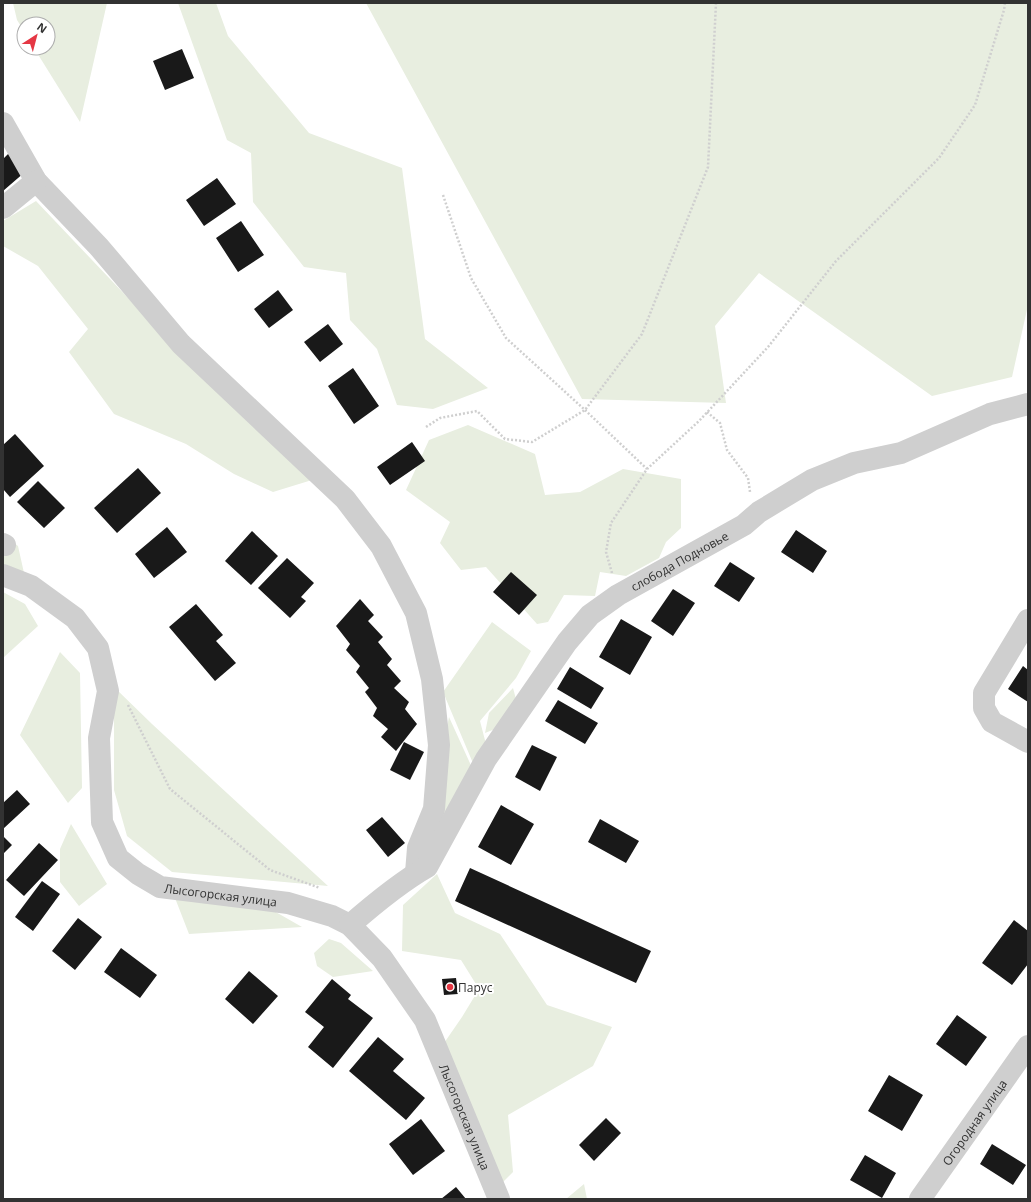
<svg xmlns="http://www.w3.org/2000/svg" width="1031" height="1202" viewBox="0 0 1031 1202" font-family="'Open Sans',sans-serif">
  <rect width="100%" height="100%" fill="#fff"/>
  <path fill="#e8eee0" d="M13,3H107L80,122L34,48H48V24H24V31L17,20Z
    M178,3H216L228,36L309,133L402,168L425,339L488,388L433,409L397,405L377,349L350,320L346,273L304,267L253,202L251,153L227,140Z
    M366,3H1028V305L1012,377L932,396L759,273L715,326L726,403L582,399Z
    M36,201L186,359L312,480L273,492L234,474L186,444L114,414L69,352L88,329L38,266L3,246V221Z
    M468,425L535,454L545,495L580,492L623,469L681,479V528L666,542L659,558L626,576L600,572L595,596L564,595L548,622L537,624L486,567L461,570L440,543L450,522L406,490L429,440Z
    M3,534L18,546L24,573L3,565Z
    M3,592L25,604L38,626L3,658Z
    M492,622L531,651L516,678L480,721L487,748L475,768L443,692Z
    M60,652L80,673L82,788L68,803L20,735Z
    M114,687L152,724L328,886L172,872L127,836L114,790Z
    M513,688L516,699L500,727L485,733L489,713Z
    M449,717L474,772L424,866L443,747Z
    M71,824L107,884L79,906L60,882V849Z
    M437,874L455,913L500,934L547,1005L612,1027L593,1066L508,1115L513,1172L502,1183L442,1046L462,1017L479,989L461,960L402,951L403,905Z
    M175,898L274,911L302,927L189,934Z
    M329,939L341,943L373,971L333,977L317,966L314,953Z
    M584,1184L587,1199H566Z"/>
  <path fill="#191919" d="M182,49L194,78L165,90L153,61Z
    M9,153L25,172L3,191V159Z
    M217,178L236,204L204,226L186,200Z
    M241,221L264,255L238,272L216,238Z
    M278,290L293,310L269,328L254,309Z
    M328,324L343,344L320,362L304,342Z
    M353,368L379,406L354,424L328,386Z
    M15,434L44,466L10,497L3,489V445Z
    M412,442L425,461L390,485L377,467Z
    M138,468L161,493L117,533L94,508Z
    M38,481L65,508L44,528L17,502Z
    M167,527L187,552L154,578L135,554Z
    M796,530L827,551L813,573L781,552Z
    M252,531L278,556L251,585L225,561Z
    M287,558L314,583L301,597L306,601L290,618L258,588Z
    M730,562L755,578L739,602L714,586Z
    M511,572L537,595L519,615L493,592Z
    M673,589L695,603L673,636L651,621Z
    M360,599L374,615L368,621L383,637L378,642L392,659L387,665L401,681L394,688L409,702L405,709L417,724L396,751L381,737L388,729L373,716L377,708L365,692L369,688L356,672L360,666L346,650L350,644L336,626Z
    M196,604L223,635L216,641L236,663L215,681L169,627Z
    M621,619L652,637L630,675L599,657Z
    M1023,666L1028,670V702L1008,689Z
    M570,667L604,688L591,709L557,689Z
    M558,700L598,723L585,744L545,721Z
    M404,742L424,752L410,780L390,770Z
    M532,745L557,757L540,791L515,777Z
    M17,790L30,804L3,829V803Z
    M501,805L534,824L511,865L478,847Z
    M382,817L405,843L388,857L366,830Z
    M600,819L639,841L626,863L588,842Z
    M3,836L12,845L3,854Z
    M39,843L58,860L24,896L6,880Z
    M470,868L651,951L636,983L455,901Z
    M42,881L60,894L33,931L15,917Z
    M78,918L102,937L75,970L52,951Z
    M1014,920L1028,931V964L1012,985L982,963Z
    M121,948L157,975L140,998L104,972Z
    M249,971L278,996L253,1024L225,999Z
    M456,978L458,994L444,995L442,979Z
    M332,979L351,995L348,999L373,1018L333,1068L308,1047L324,1027L305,1012Z
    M957,1015L987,1037L966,1066L936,1044Z
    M378,1037L404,1059L393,1071L425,1098L406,1120L349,1071Z
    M889,1075L923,1095L902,1131L868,1111Z
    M606,1118L621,1133L594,1161L579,1145Z
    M421,1119L445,1151L413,1175L389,1144Z
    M992,1144L1026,1165L1013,1185L980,1164Z
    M865,1155L896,1173L882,1198L850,1180Z
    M456,1187L466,1199H441Z"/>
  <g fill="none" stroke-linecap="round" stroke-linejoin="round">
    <path stroke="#cfcfcf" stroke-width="2.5" stroke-dasharray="2 2" stroke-linecap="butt" d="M443,195L471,278L506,338L585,410L647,469
      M707,412L720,423L727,450L748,478L750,492
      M426,427L440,418L477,411L505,439L532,442L585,410L642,334L708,167L716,3
      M612,573L606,552L611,523L647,469L699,421L768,347L836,261L939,158L975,105L1004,10L1005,3
      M128,705L170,789L270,870L320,888"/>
    <g stroke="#cfcfcf" stroke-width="22">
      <path d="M3,123L36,181L99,247L181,344L345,499L381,546L416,613L432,679L439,745L434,809L418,848L416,873"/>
      <path d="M3,208L36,181"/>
      <path d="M3,544L5,545"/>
      <path id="s1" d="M3,575L31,586L75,618L98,648L108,691L99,738L102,822L118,858L138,874L160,887L288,903L332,916L350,925L382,958L425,1020L499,1199"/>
      <path d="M1028,620L984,693V708L992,722L1028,742"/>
      <path id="s2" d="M350,925C374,904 399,883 427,867L486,759L567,642L590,615L618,595L744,525L759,512L812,480L854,463L901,453L990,414L1028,404"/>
      <path id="s3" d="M920,1199L1028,1046"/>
    </g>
  </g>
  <circle fill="#e53744" stroke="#fff" stroke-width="1.5" cx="450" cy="987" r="4"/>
  <g text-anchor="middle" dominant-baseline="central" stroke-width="4" stroke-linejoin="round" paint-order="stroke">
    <g font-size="12" fill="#323232" stroke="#fff">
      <text stroke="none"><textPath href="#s2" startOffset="502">слобода Подновье</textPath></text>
      <text stroke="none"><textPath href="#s1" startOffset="450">Лысогорская улица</textPath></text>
      <text stroke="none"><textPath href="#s1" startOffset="810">Лысогорская улица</textPath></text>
      <text stroke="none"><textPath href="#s3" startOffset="94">Огородная улица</textPath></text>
    </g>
    <g font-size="12" fill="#323232" stroke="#fff" text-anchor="start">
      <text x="458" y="987">Парус</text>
    </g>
  </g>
  <rect width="1031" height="1202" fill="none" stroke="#323232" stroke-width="8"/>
  <g transform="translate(36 36) rotate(36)"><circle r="19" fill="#ffffff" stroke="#adadad"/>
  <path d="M0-3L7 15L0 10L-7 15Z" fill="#e53744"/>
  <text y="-6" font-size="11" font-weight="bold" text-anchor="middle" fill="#323232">N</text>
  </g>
</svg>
